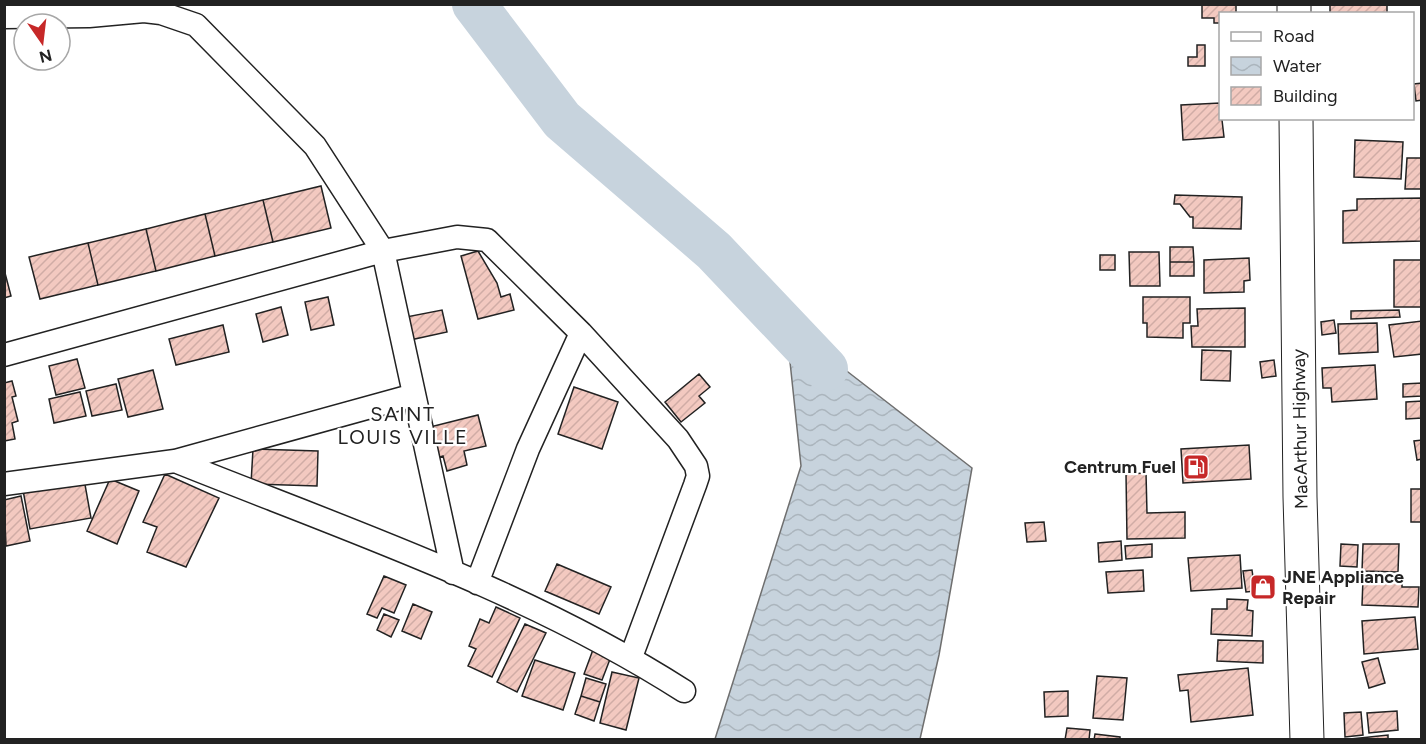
<svg xmlns="http://www.w3.org/2000/svg" width="1426" height="744" viewBox="0 0 1426 744" font-family="Figtree,sans-serif">
  <defs>
    <pattern id="water-waves" width="16" height="10" patternUnits="userSpaceOnUse" patternTransform="scale(1.5)"><rect width="16" height="10" fill="#c7d3dd"/><path d="M0 5q4-4 8 0t8 0" fill="none" stroke="#abb5bd"/></pattern>
    <pattern id="building-hatch" width="6" height="6" patternUnits="userSpaceOnUse" patternTransform="scale(1.5)"><rect width="6" height="6" fill="#f3c9c0"/><path d="M-1 1l2-2M0 6l6-6M5 7l2-2" fill="none" stroke="#d0aca5"/></pattern>
  </defs>
  <rect width="100%" height="100%" fill="#fff"/>
  <path fill="url(#water-waves)" stroke="#6f6f6f" stroke-width="1.5" d="M786,324L972,468L939,655L920,739H715L801,466Z"/>
  <g fill="none" stroke-linecap="round" stroke-linejoin="round">
    <path stroke="#c7d3dd" stroke-width="44" d="M474,4L562,120L714,251L826,369"/>
  </g>
  <path fill="url(#building-hatch)" stroke="#222" stroke-width="1.5" d="M1202,4H1236V14H1220V23H1214V18H1202Z
    M1330,4H1387V14H1330Z
    M1197,45H1205V66H1188V57H1197Z
    M1422,83V100L1416,101L1414,84Z
    M1220,103L1224,137L1183,140L1181,105Z
    M1355,140L1403,142L1401,179L1354,177Z
    M1407,158H1422V189H1405Z
    M321,186L331,228L273,242L263,200Z
    M1175,195L1242,197L1241,229L1193,228V217H1190L1180,204H1174Z
    M1422,198V241L1343,243V211L1357,210V199Z
    M263,200L273,242L215,256L205,214Z
    M205,214L215,256L156,271L146,229Z
    M146,229L156,271L98,285L88,243Z
    M88,243L98,285L40,299L29,257Z
    M1170,247H1193L1194,262H1170Z
    M478,251L497,283L501,297L510,294L514,310L478,319L461,256Z
    M1129,252H1159L1160,286H1130Z
    M1100,255H1115V270H1100Z
    M1249,258L1250,280L1244,281V292L1204,293V260Z
    M1394,260H1422V307H1394Z
    M1170,262H1194V276H1170Z
    M5,273L11,296L4,298V274Z
    M328,297L334,325L311,330L305,302Z
    M1143,297H1190V323H1183V338L1147,337V323H1143Z
    M281,307L288,335L263,342L256,314Z
    M1245,308V347H1192L1191,326H1198L1197,309Z
    M442,310L447,332L410,340L406,317Z
    M1399,310L1400,317L1351,319V311Z
    M1334,320L1336,333L1322,335L1321,322Z
    M1422,321V354L1394,357L1389,325Z
    M1377,323L1378,352L1339,354L1338,324Z
    M223,325L229,352L176,365L169,339Z
    M1202,350L1231,351L1230,381L1201,380Z
    M77,359L85,388L56,395L49,366Z
    M1274,360L1276,376L1262,378L1260,362Z
    M1375,365L1377,399L1332,402L1331,388H1323L1322,368Z
    M153,370L163,409L128,417L118,379Z
    M699,374L710,387L699,396L705,403L681,422L665,402Z
    M12,381L16,396L12,397L18,421L12,423L15,439L4,441V383Z
    M1422,383V396L1403,397V384Z
    M116,384L122,410L92,416L86,391Z
    M574,387L618,402L602,449L558,434Z
    M80,392L86,416L54,423L49,399Z
    M1422,401V418L1406,419V402Z
    M478,415L486,446L464,451L467,465L447,471L443,456L434,459L426,428Z
    M1422,440V459L1417,460L1414,441Z
    M1249,445L1251,479L1183,483L1181,449Z
    M253,449L318,451L317,486L251,484Z
    M1146,473L1147,513L1185,512V538L1127,539L1126,474Z
    M165,474L219,498L186,567L147,552L157,527L143,522Z
    M84,479L91,518L30,529L23,490Z
    M110,479L139,491L117,544L87,531Z
    M1411,489H1422V522H1411Z
    M21,496L30,541L6,546L4,500Z
    M1044,522L1046,541L1027,542L1025,523Z
    M1121,541L1122,560L1099,562L1098,543Z
    M1152,544V557L1126,559L1125,546Z
    M1341,544L1358,545L1357,567L1340,566Z
    M1363,544H1399L1398,572L1362,571Z
    M1240,555L1242,588L1191,591L1188,558Z
    M557,564L611,587L599,614L545,591Z
    M1143,570L1144,591L1108,593L1106,572Z
    M1252,570L1255,591L1246,592L1243,571Z
    M384,576L406,585L394,613L382,608L377,618L367,614Z
    M1363,579L1402,580V587H1419L1418,607L1362,605Z
    M1227,599L1248,600L1247,610L1253,611L1252,636L1211,634L1212,609H1227Z
    M413,604L432,612L421,639L402,631Z
    M496,607L520,618L492,677L468,666L476,649L469,646L480,619L489,623Z
    M384,614L399,620L391,637L377,630Z
    M1415,617L1418,649L1364,654L1362,621Z
    M525,624L546,633L517,692L497,682Z
    M1218,640L1263,641V663L1217,661Z
    M594,647L612,654L602,680L584,674Z
    M1378,658L1385,683L1369,688L1362,662Z
    M535,660L575,673L563,710L522,696Z
    M1248,668L1253,715L1191,722L1188,690L1180,691L1178,675Z
    M612,672L639,678L626,730L600,723Z
    M1097,676L1127,678L1123,720L1093,718Z
    M586,678L606,684L600,702L581,696Z
    M1068,691V716L1045,717L1044,692Z
    M581,696L600,702L594,721L575,714Z
    M1397,711L1398,730L1369,733L1367,713Z
    M1361,712L1363,735L1345,737L1344,713Z
    M1067,728L1090,730L1089,740H1065Z
    M1095,734L1120,737V740H1094Z
    M1388,735V740H1351V739Z"/>
  <g fill="none" stroke-linecap="round" stroke-linejoin="round">
    <defs>
      <path id="minor" d="M4,17L89,16L144,11L161,13L196,25L315,146L383,251L453,573
        M4,355L383,251L457,237L487,240L581,333L678,439L696,466L698,476L695,485L631,657
        M175,461C347,530 528,591 684,691
        M4,484L175,461L414,395
        M477,583L528,449L581,333"/>
      <path id="trunk" d="M1294,4V14
        M1296,118L1300,497L1307,740"/>
    </defs>
    <use href="#minor" stroke="#222" stroke-width="25"/>
    <use href="#trunk" stroke="#222" stroke-width="35"/>
    <use href="#minor" stroke="#fff" stroke-width="22"/>
    <use href="#trunk" stroke="#fff" stroke-width="33"/>
  </g>
  <defs>
    <symbol id="fuel-square" viewBox="-11 -11 22 22"><rect x="-9" y="-9" width="18" height="18" rx="4" fill="#c62828" stroke="#fff"/><path d="M-5.5-6h7V0h2V4h1.3V-2.5L3-4.5l.8-.8L6-3V5H2.5V1h-1V6h-7ZM-4.2-4.7v3.2H.2V-4.7Z" fill="#fff"/></symbol>
    <symbol id="shop-square" viewBox="-11 -11 22 22"><rect x="-9" y="-9" width="18" height="18" rx="4" fill="#c62828" stroke="#fff"/><path d="M-5-2.5h2.3a2.7 3.5 0 0 1 5.4 0H5L5.5 6h-11ZM-1.5-2.5h3a1.5 2.3 0 0 0-3 0Z" fill="#fff"/></symbol>
  </defs>
  <g fill-rule="evenodd">
    <use href="#fuel-square" x="1181" y="452" width="30" height="30"/>
    <use href="#shop-square" x="1248" y="572" width="30" height="30"/>
  </g>
  <g text-anchor="middle" dominant-baseline="central" stroke-width="4.5" stroke-linejoin="round" paint-order="stroke">
    <g font-size="18" fill="#222" stroke="#fff">
      <text transform="translate(1300 429) rotate(-91)">MacArthur Highway</text>
    </g>
    <g font-size="18" font-weight="bold" fill="#222" stroke="#fff" text-anchor="end">
      <text x="1176" y="467">Centrum Fuel</text>
      <text x="1282" y="577" text-anchor="start">JNE Appliance<tspan x="1282" dy="21">Repair</tspan></text>
    </g>
    <g font-size="20" letter-spacing="1.5" fill="#222" stroke="#fff">
      <text x="403" y="414">SAINT<tspan x="403" dy="23">LOUIS VILLE</tspan></text>
    </g>
  </g>
  <rect width="1426" height="744" fill="none" stroke="#222222" stroke-width="12"/>
  <rect x="1219" y="12" width="195" height="108" fill="#ffffff" stroke="#a7a7a7" stroke-width="1.5"/>
  <rect x="1231" y="32" width="30" height="9" fill="#ffffff" stroke="#a7a7a7" stroke-width="1.5"/>
  <text x="1273" y="42" font-size="18" fill="#222222">Road</text>
  <rect x="1231" y="57" width="30" height="18" fill="url(#water-waves)" stroke="#a7a7a7" stroke-width="1.5"/>
  <text x="1273" y="72" font-size="18" fill="#222222">Water</text>
  <rect x="1231" y="87" width="30" height="18" fill="url(#building-hatch)" stroke="#a7a7a7" stroke-width="1.5"/>
  <text x="1273" y="102" font-size="18" fill="#222222">Building</text>
  <g transform="translate(42 42) rotate(166)"><circle r="28" fill="#ffffff" stroke="#a7a7a7" stroke-width="1.5"/>
  <path d="M0-4.5L10 22L0 15L-10 22Z" fill="#c62828"/>
  <text y="-9" font-size="16" font-weight="bold" text-anchor="middle" fill="#222222">N</text>
  </g>
</svg>
